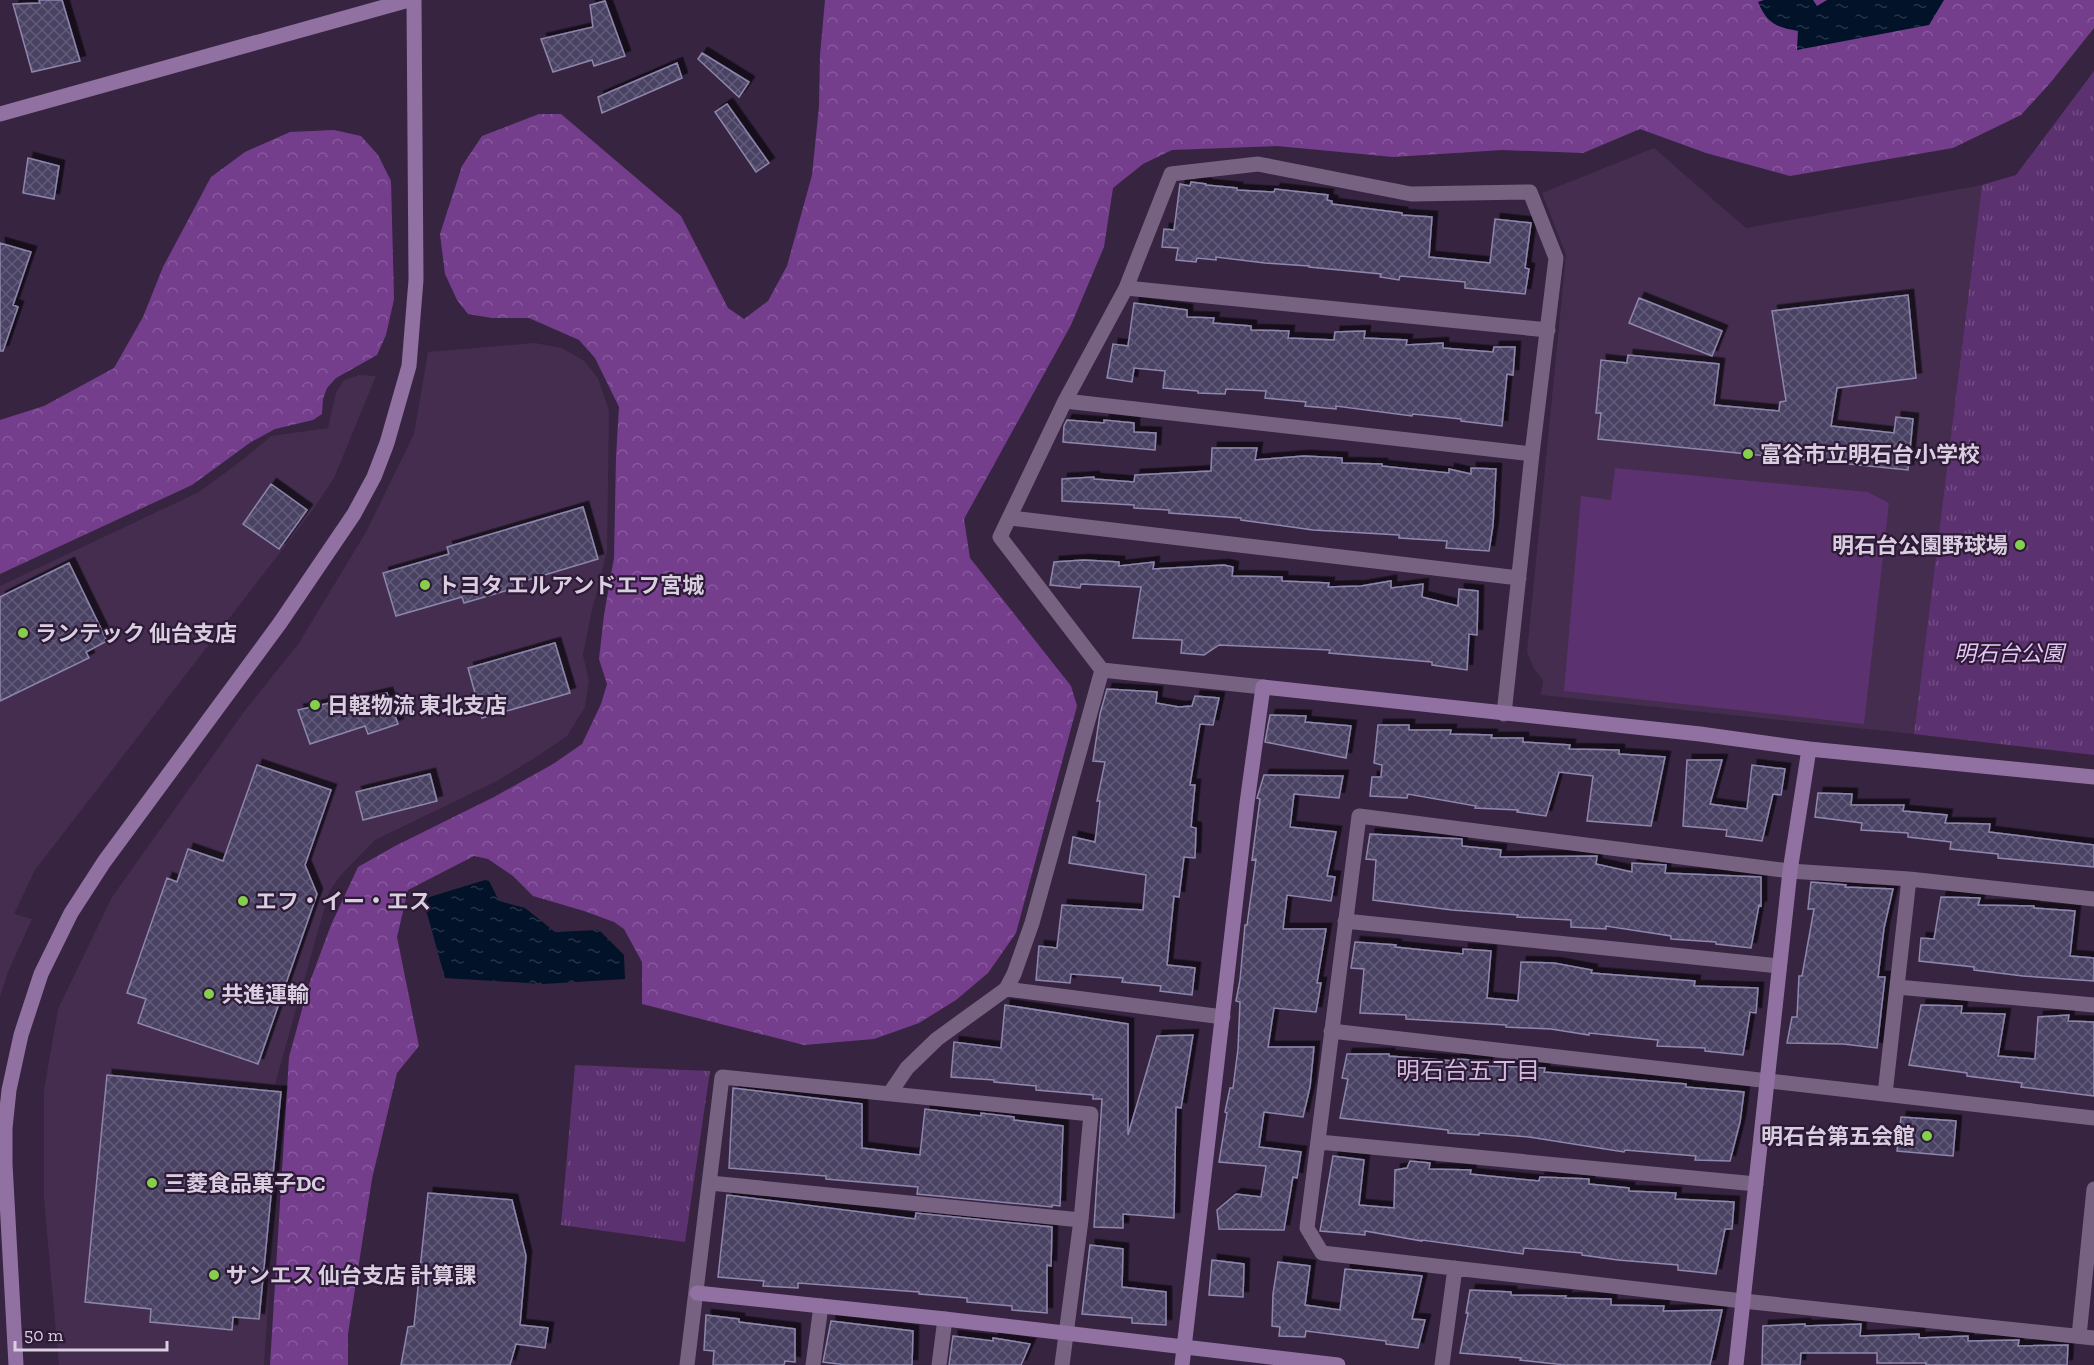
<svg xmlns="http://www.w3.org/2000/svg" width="2094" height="1365" viewBox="0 0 2094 1365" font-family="'Zilla Slab','Noto Sans JP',serif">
  <defs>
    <pattern id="forest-crowns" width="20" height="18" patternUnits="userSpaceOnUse" patternTransform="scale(1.5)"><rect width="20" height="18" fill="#743e8d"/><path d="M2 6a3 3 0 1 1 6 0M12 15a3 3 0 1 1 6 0" fill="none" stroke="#87599d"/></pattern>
    <pattern id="park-tufts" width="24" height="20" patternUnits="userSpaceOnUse" patternTransform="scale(1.5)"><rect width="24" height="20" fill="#5c3170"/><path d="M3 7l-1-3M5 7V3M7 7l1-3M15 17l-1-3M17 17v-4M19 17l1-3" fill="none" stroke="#734e84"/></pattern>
    <pattern id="water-ripples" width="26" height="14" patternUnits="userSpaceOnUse" patternTransform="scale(1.5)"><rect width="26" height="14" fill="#011229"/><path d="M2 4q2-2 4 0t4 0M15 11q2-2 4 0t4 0" fill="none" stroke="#253348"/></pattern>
    <pattern id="building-cross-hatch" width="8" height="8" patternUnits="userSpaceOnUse" patternTransform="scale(1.5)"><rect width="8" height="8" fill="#494263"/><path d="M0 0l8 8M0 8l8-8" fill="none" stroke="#635c79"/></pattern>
    <filter id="shadow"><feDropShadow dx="5.5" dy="-5.5" stdDeviation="0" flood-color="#0009"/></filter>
  </defs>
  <rect width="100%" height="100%" fill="#372441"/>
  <path fill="#442d4f" d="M1654,148L1746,228L1982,185L1914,734L1541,695L1543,680L1534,669L1527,652L1566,255L1542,193Z
    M535,343L562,348L583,360L598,378L609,411L607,551L591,614L583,655L589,681L585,707L567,736L533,759L497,781L375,840L340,876L329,892L275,1084L282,1085L264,1365H59L44,1199V1090L58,1009L112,897L246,709L299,643L366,532L414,434L428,352Z
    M359,375L376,376L334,478L312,511L35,870L14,914L32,919L8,972L0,997V586L199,492L245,458L271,436L328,428L336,393L344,380Z"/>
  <path fill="#5c3170" d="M1615,468L1868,492L1889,503L1864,724L1564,691L1581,496L1611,500Z"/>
  <path fill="url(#forest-crowns)" d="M825,0H2094V28L2051,82L2021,115L1953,148L1790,176L1706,153L1640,129L1583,153L1502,150L1393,157L1277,146L1172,150L1143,164L1113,188L1104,247L1071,325L964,519L970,558L1071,686L1077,706L1016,933L988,973L956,1000L919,1023L874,1039L804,1045L642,1004V962L624,929L614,922L584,911L533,896L513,876L488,859L474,856L408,890L397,937L419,1046L397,1073L372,1179L348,1334V1365H270L289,1057L309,984L331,925L358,867L395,846L494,797L553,764L582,744L601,704L607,684L599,659L604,615L614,558L616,457L619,407L595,358L579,340L529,318H492L468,314L457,300L445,274L440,234L462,166L482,136L539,114H561L681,216L728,308L744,319L768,301L787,266L812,175L819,106L820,55Z
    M334,130L361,136L378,155L391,181L394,299L386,335L377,355L336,378L327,388L323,399L322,414L313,420L275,429L251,442L192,485L0,574V420L44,406L114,368L143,317L163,267L211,177L245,152L290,132Z"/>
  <path fill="url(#park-tufts)" d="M2094,71V755L1914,734L1982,185L2016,175Z
    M575,1065L710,1071L685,1242L561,1225Z"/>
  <path fill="url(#water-ripples)" d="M1764,0H1813L1817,6L1827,0H1944L1929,25L1797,50L1798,31C1775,27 1767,23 1758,2Z
    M485,880L489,881L499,901L525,908L555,932L599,930L624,955L625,979L543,984L445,978L423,899Z"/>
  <path fill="url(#building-cross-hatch)" stroke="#8e86ac" stroke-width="1.5" filter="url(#shadow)" d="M39,0H62L80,61L32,72L13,4L40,3Z
    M605,1L625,56L594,66L592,60L553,72L541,39L593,27L590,5Z
    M702,53L749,82L739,97L698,59Z
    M677,63L682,78L602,113L598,97Z
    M727,104L769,163L756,172L715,112Z
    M28,158L59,166L54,199L23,193Z
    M1191,182L1206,184V185L1237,188V190L1274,192L1275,189L1328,195L1327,200L1332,201V204L1402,213V215L1432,217L1429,257L1490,263L1495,219L1531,223L1525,268L1529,269L1525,294L1465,288V282L1400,276L1399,280L1380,277L1381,274L1309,267V266L1265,263L1216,257V260L1197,258L1196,262L1176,260L1178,248L1162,247L1164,229L1174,230L1180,184L1190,186Z
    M0,243L31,252L13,305L18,307L3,351H0Z
    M1908,295L1916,378L1837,388L1831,426L1894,433L1896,417L1913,419L1908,470L1598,439L1601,413H1596L1601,360L1627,363L1628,355L1719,364L1714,405L1779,411L1780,402L1786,401L1772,311Z
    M1639,298L1722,331L1712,356L1629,323Z
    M1134,303L1187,310V317L1214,318L1213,323L1251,326V330L1289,331L1288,338L1334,340L1335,332L1365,331L1364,338L1407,340L1406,345L1443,343V348L1493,352L1494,347H1515L1513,375L1507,374L1502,426L1461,421V419L1413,414L1412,416L1336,406V409L1305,406L1306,402L1265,398L1266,391L1226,389L1225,394L1198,393V391L1163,388L1165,371L1134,368L1132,382L1107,378L1113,344L1128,346Z
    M1067,420L1104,423V420L1134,423V432L1156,433L1155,450L1063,442L1064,426Z
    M1212,448H1257L1255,460L1304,456L1342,458V463L1382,464V466L1449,473V469L1471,474V468L1496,469L1493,525L1489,551L1446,548L1447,541L1399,538V535L1313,530L1241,520V518L1169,513V510L1134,508V505L1062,501V479L1094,477V479L1134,482L1135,475L1211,471Z
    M271,484L307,510L279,549L243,524Z
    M583,507L598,559L521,582L522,586L464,603L462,597L396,616L383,573L449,554L447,547Z
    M1084,560L1119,562V566L1154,562L1153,569L1224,565L1233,567L1232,576L1282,577V581L1329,583L1328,587L1361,586L1391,581V588L1423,584L1422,597L1458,606L1459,589L1478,591L1477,635L1469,634L1467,670L1432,665V662L1329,653L1330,650L1219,645L1204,655L1181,653L1182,640L1133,638L1141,587L1081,584L1080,588L1050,585L1054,562Z
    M69,563L107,641L86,652L89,658L0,701V597Z
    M555,643L570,693L482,718L468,668Z
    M1107,689L1157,692L1156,703L1179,707L1192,706L1195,696L1219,698L1213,725L1200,724L1190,785H1195L1191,827L1196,828L1195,858L1184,857L1179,897L1174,896L1167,965L1195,968L1192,995L1160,991L1161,986L1122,982L1123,978L1071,974L1070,983L1036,980L1039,946L1057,948L1062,905L1143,910L1146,875L1069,863L1073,837L1095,842L1100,801H1097L1105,762L1093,761L1100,714Z
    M387,693L398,724L368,734L365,726L310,744L298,710L330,703L331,706Z
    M1270,715L1306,716L1305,722L1351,726L1346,758L1265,742Z
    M1378,725H1409V730H1451L1450,734L1492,735L1491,738H1523V742L1570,745L1569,749L1619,750V754L1665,757L1651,826L1587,821L1593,776L1559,772L1546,816L1517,812L1518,810L1475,808L1476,806L1408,794L1407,798L1370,796L1372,777H1381L1382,765L1374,763Z
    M1687,760H1722L1710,804L1747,809L1752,765L1785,769L1781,795L1773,794L1762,841L1726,836L1727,830L1683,826Z
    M257,765L331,790L305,865L317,894L258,1064L138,1023L146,999L127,993L167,878L177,882L188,849L223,861Z
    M430,774L437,801L363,820L356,792Z
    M1264,775L1343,776L1339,798L1294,794L1290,827L1336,832L1327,876L1335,877L1331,901L1287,895L1283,929H1326L1317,983H1321L1316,1012L1274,1008L1268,1047H1314L1310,1087L1303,1117L1264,1112L1259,1147L1301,1152L1297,1178L1293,1177L1284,1230L1219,1229L1217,1210L1236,1194L1261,1197L1266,1166L1219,1162L1227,1113L1225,1112L1230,1088H1233L1238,1049L1240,1002L1236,1001L1240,980L1245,925H1247L1256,859L1252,860L1260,799L1257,798Z
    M1818,793L1852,794L1851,805H1904L1903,811L1947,815L1945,823L1990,824L1989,832L2094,845V867L1998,858V854L1950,849L1951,842L1908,837V833L1861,830L1862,823L1815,817Z
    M1370,834L1462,839V846L1501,850L1500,857L1597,856L1596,864L1632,872V863L1666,865L1665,873L1761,877V906L1759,905L1751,948L1716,944V942L1671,939V936L1606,926V929L1571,927V920L1517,917L1518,915L1452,910L1373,900L1376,860L1366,859Z
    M1811,882L1846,885L1845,887L1893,889L1884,928L1878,977H1885L1877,1048L1843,1044L1787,1043L1792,1017H1797L1799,976H1802L1814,909H1808Z
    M1941,897L1980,898L1978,905L2034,906V908L2075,911L2070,956L2094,958V981L2023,976L1974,970V967L1919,961L1921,938L1934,939Z
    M1355,942L1396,945L1395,947L1463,954V949L1491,951L1487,998L1518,1001L1521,962L1554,963L1592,970L1591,973L1695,981L1694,986L1758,988L1756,1013L1750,1012L1743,1055L1705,1051V1048L1657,1046L1658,1040L1589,1033V1035L1551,1029L1506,1027V1025L1406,1019V1015L1360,1013L1364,969L1351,968Z
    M1005,1005L1128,1024V1135L1157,1036L1193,1035L1181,1108L1176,1107L1174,1218L1123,1214V1228L1094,1227L1102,1099H1093V1095L1036,1090V1086L994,1082V1080L951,1077L954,1042L1001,1048Z
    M1921,1005L1962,1006L1961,1013L2005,1014L1998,1056L2035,1059L2038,1017L2069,1015L2068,1021L2094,1022V1096L2021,1087L2022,1083L1967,1076V1073L1909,1065Z
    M1347,1054H1389V1056L1455,1061L1456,1059L1488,1061L1487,1066L1545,1068L1544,1072L1686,1084V1087L1744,1092L1740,1122L1730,1161L1695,1160L1696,1156L1625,1150L1624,1152L1529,1137L1479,1133V1135L1448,1133V1130L1340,1118L1348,1079L1342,1078Z
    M107,1075L281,1092L259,1319L233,1317L232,1330L150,1322L151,1309L85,1302Z
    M733,1088L862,1104V1148L920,1155L925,1109L981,1116V1113L1014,1117V1120L1063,1126L1060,1206L1052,1205V1207L917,1194L918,1187L826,1179V1176L729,1168Z
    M1901,1117L1956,1121L1953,1156L1897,1151Z
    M1333,1156L1364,1160L1359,1205L1394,1208L1395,1170L1407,1168L1410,1161L1430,1163L1429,1169L1471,1170L1470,1174L1539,1181L1540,1177L1589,1179V1184L1629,1188V1191L1676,1193L1675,1199L1734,1202L1732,1229H1725L1716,1274L1678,1270V1265L1618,1260L1582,1255V1253L1524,1248L1523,1254L1422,1240V1241L1365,1231V1235L1320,1231Z
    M428,1193L512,1200L526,1256L520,1325L548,1328L545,1348L516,1344L510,1365H401L408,1327L414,1326Z
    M727,1195L915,1219L916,1213L1052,1227L1051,1266L1047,1265V1313L1012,1310V1306L967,1302V1298L919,1294V1292L798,1283V1288L763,1286L764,1281L718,1277Z
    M1090,1245L1123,1249L1122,1287L1166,1292V1325L1132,1323V1318L1082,1314Z
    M1212,1260L1244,1264L1243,1297L1209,1295Z
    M1278,1262L1310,1266L1305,1305L1340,1310L1345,1269L1422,1276L1412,1319L1425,1320L1418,1348L1386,1344V1341L1306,1331L1305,1337L1279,1336L1280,1327L1272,1326L1273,1294Z
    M1470,1290L1511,1292V1295L1566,1296L1565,1298L1611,1299V1305L1664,1306L1663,1311L1722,1310L1710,1365H1565L1520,1360L1521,1358L1460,1353L1468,1313H1466Z
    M706,1315L739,1319V1322L795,1329V1362L785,1361L784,1365H713L714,1351L704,1350Z
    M831,1321L913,1331L912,1365H846L823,1362Z
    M1805,1324V1326L1861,1324L1860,1336L1919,1334V1338L1968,1336V1341L2019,1340L2018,1346L2068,1345L2067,1365H1926V1363H1877V1353H1801L1800,1365H1762L1763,1326Z
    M953,1336L993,1341V1338L1030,1344L1021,1365H949Z"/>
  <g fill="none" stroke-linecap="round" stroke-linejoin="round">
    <path stroke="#776282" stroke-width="15" d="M1126,288L1548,330
      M1065,401L1532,454
      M1011,518L1519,578
      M1263,687L1102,670L1000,537L1065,401L1126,288L1171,174L1258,164L1411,194L1530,192L1556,258L1532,454L1504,714
      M2094,899L1909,879L1790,871L1359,816L1307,1228L1322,1253L1743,1301L2094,1338
      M1345,921L1779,966
      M1897,987L2094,1005
      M1006,989L1223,1017
      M1331,1031L2094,1118
      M890,1093L907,1068L937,1039L1006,989L1014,974L1032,923L1102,670
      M1885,1094L1909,879
      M1319,1142L1756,1184
      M710,1183L1081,1220
      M2079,1336L2094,1189
      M687,1365L722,1077L1091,1114L1081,1220L1062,1365
      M813,1365L821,1306
      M939,1365L945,1319
      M1442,1365L1455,1268"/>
    <path stroke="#9171a2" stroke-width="15" d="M0,114L409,0
      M697,1293L945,1319L1338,1365
      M16,1365L5,1164V1128L9,1090L21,1035L41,974L71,913L104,862L280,623L354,514L374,477L387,443L409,366L416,280L414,0
      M1182,1365L1247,803L1263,687L1700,734L1809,749L2094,777
      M1736,1365L1790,871L1809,749"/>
  </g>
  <g fill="#85cf4d" stroke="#2d1a36" stroke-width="2">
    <circle cx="1748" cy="454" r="6"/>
    <circle cx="2020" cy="545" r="6"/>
    <circle cx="425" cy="585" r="6"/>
    <circle cx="23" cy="633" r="6"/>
    <circle cx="315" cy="705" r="6"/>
    <circle cx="243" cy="901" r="6"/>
    <circle cx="209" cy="994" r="6"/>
    <circle cx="1927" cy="1136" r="6"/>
    <circle cx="152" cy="1183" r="6"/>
    <circle cx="214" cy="1275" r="6"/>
  </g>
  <g text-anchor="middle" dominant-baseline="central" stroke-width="4.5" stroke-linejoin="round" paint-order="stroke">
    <g font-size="22" font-weight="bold" fill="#dacee1" stroke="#2d1a36" text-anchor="start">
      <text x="1760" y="454">富谷市立明石台小学校</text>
      <text x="2008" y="545" text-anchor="end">明石台公園野球場</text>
      <text x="437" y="585">トヨタ エルアンドエフ宮城</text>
      <text x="35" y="633">ランテック 仙台支店</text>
      <text x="327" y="705">日軽物流 東北支店</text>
      <text x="255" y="901">エフ・イー・エス</text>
      <text x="221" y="994">共進運輸</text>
      <text x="1915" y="1136" text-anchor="end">明石台第五会館</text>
      <text x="164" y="1183">三菱食品菓子DC</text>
      <text x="226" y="1275">サンエス 仙台支店 計算課</text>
    </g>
    <g font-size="22" font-style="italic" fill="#e5c9f4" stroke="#2d1a36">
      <text x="2009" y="653">明石台公園</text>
    </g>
    <g font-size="24" fill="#d3bbdf" stroke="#2d1a36">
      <text x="1468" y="1070">明石台五丁目</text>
    </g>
  </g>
  <path d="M15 1341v9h152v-9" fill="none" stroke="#dacee1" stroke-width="3"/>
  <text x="24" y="1341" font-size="18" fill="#dacee1" stroke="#2d1a36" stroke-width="4.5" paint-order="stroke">50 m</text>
</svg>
